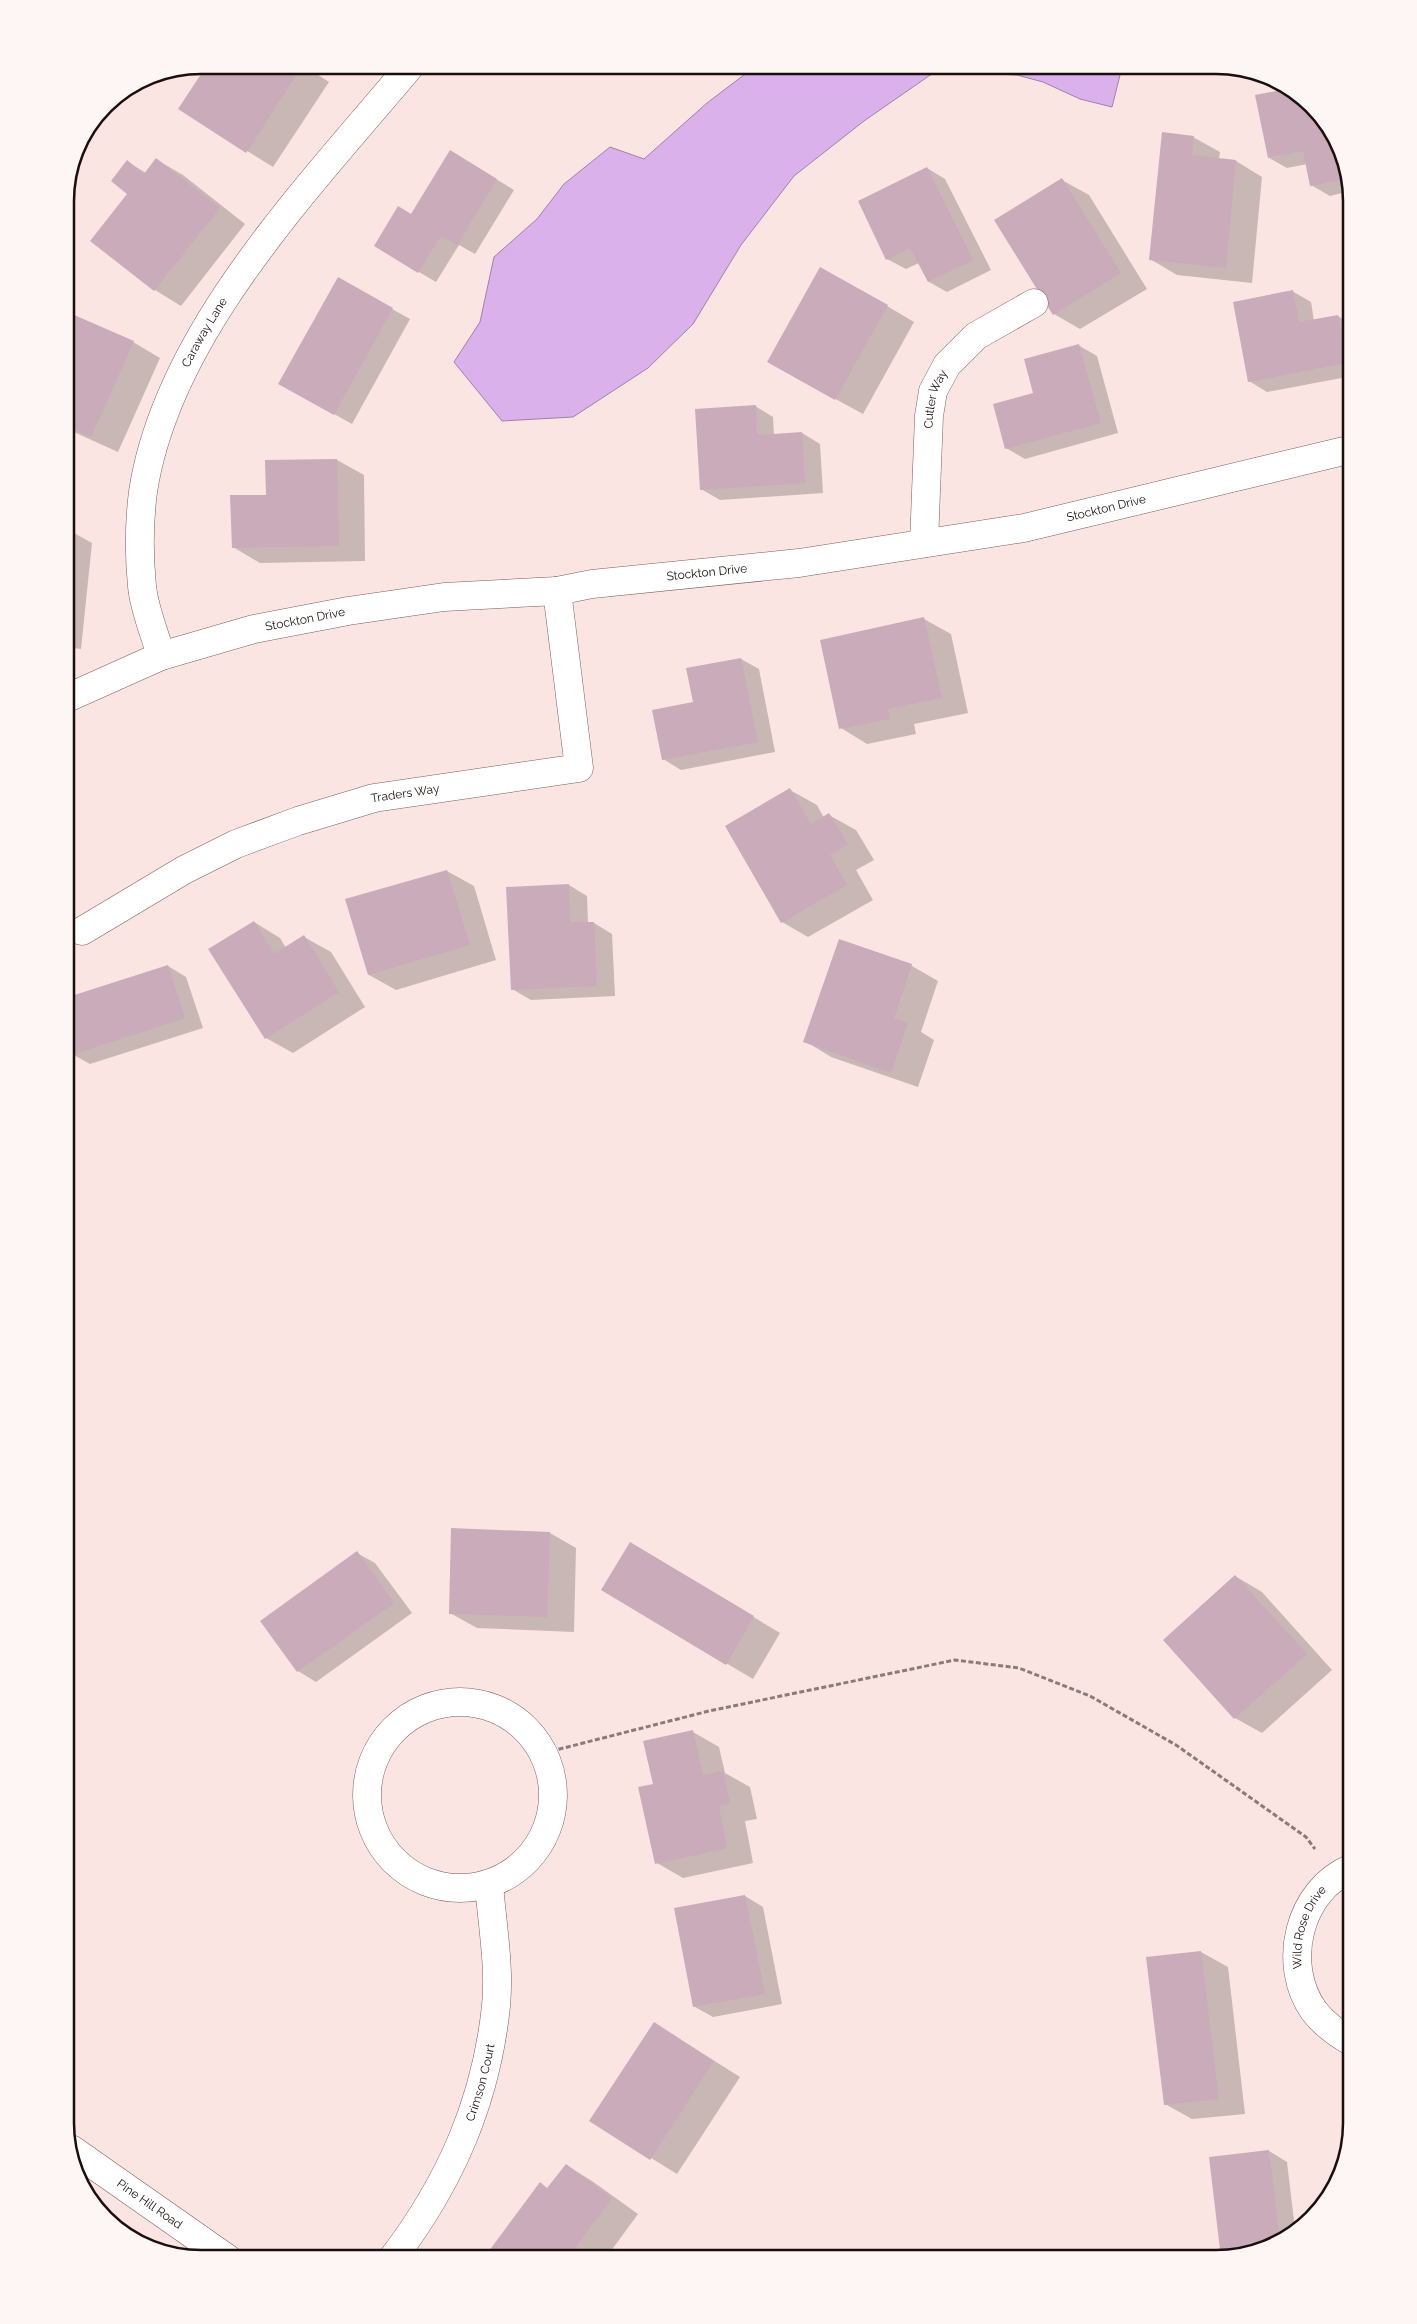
<svg xmlns="http://www.w3.org/2000/svg" width="1417" height="2324" viewBox="0 0 1417 2324" font-family="Raleway,sans-serif">
  <rect width="100%" height="100%" fill="#fbe5e3"/>
  <path fill="#dbb1ec" stroke="#a180a9" d="M757,65H1129L1120,75L1112,107L1080,99L1043,82L1017,75L936,71L864,121L794,176L741,245L693,324L648,368L573,417L502,421L454,362L480,322L494,257L537,219L564,184L610,147L644,159L707,103Z"/>
  <path fill="#0003" d="M208,65H303L329,82L273,167L180,109Z
    M1193,137L1220,152L1219,159L1236,161L1262,177L1252,283L1177,275L1150,259Z
    M1338,140L1350,191L1330,196L1311,185L1307,164L1287,168L1269,158Z
    M157,160L183,175L245,224L181,306L155,290L92,241L129,194L128,162L146,173Z
    M468,162L514,190L475,254L459,245L436,282L419,272L411,215Z
    M927,168L945,179L991,270L947,292L929,282L919,263L906,269L887,259Z
    M1062,180L1089,195L1147,289L1080,329L1054,314Z
    M1292,291L1311,302L1314,321L1338,316L1352,325V376L1267,392L1249,381Z
    M887,306L914,322L863,414L795,377Z
    M392,309L410,319L352,424L298,394Z
    M65,313L133,342L160,358L118,452L65,428Z
    M1078,345L1097,356L1118,433L1025,459L1006,448L1034,394Z
    M755,406L773,417L774,435L802,433L820,444L823,493L720,500L701,489Z
    M337,460L364,475L365,561L260,563L233,547L267,496Z
    M65,528L92,543L81,649L65,647Z
    M924,619L951,634L968,713L914,724L916,734L867,744L841,728Z
    M741,659L759,669L775,752L681,770L663,759L694,703Z
    M790,790L817,805L824,818L829,815L856,830L874,860L856,870L873,900L808,937L782,922Z
    M447,871L474,886L496,960L396,990L369,975Z
    M569,885L587,896L588,923H594L612,934L615,996L531,1000L512,989Z
    M254,922L280,938L286,948L304,937L331,952L365,1007L293,1053L266,1038Z
    M840,941L912,966L938,981L921,1032L934,1040L918,1087L831,1057L805,1041Z
    M168,966L186,977L203,1028L90,1064L72,1054Z
    M550,1533L576,1548L574,1632L477,1628L450,1613Z
    M357,1553L375,1563L412,1613L316,1682L298,1671L262,1621Z
    M657,1559L780,1633L753,1679L726,1663Z
    M1235,1576L1262,1592L1332,1670L1262,1733L1235,1718Z
    M693,1732L719,1747L725,1773L750,1787L757,1819L745,1821L753,1863L683,1878L657,1863L654,1785Z
    M745,1896L763,1907L782,2004L713,2017L695,2007Z
    M1201,1952L1228,1967L1245,2114L1192,2119L1165,2104Z
    M654,2023L740,2077L677,2174L591,2121Z
    M1269,2151L1287,2162L1295,2229L1277,2245Z
    M566,2165L592,2181L638,2214L605,2259H485L540,2184L548,2189Z"/>
  <path fill="#caabb9" d="M207,65H303L246,153L178,109Z
    M1292,88L1338,140L1347,179L1310,186L1303,151L1268,158L1255,95Z
    M1162,132L1194,136L1192,155L1236,160L1226,268L1149,260Z
    M450,150L497,179L457,245L441,236L418,273L374,246L398,206L411,214Z
    M156,158L220,208L154,291L90,241L127,194L111,181L127,160L144,174Z
    M927,167L973,260L928,282L910,248L886,260L858,201Z
    M1062,178L1121,273L1053,315L994,220Z
    M820,267L888,305L835,400L767,362Z
    M338,277L393,308L334,415L278,384Z
    M1293,290L1299,322L1338,315L1347,363L1248,382L1233,302Z
    M65,311L134,341L91,437L65,426Z
    M1079,344L1101,423L1005,449L993,404L1033,393L1024,359Z
    M756,405L757,435L802,432L805,483L700,490L695,409Z
    M337,459L339,546L232,548L230,495H266L265,460Z
    M924,617L942,698L888,709L890,719L839,729L820,640Z
    M741,658L758,742L662,760L652,710L693,702L686,668Z
    M790,788L811,824L829,813L848,844L830,855L847,885L781,923L725,826Z
    M447,870L470,945L368,975L345,899Z
    M569,884L570,922H594L597,986L511,990L506,887Z
    M254,921L274,954L304,935L339,992L265,1039L208,949Z
    M839,939L912,964L894,1018L908,1023L891,1073L803,1042Z
    M168,965L185,1018L71,1055L65,1036V998Z
    M451,1528L550,1532L547,1617L449,1614Z
    M630,1542L754,1616L726,1665L601,1590Z
    M357,1551L394,1603L297,1672L260,1621Z
    M1235,1575L1307,1654L1234,1719L1163,1640Z
    M693,1730L703,1775L723,1771L730,1804L719,1806L727,1848L655,1864L638,1787L653,1784L643,1741Z
    M745,1895L765,1994L693,2007L674,1908Z
    M1201,1951L1219,2099L1164,2105L1146,1957Z
    M654,2022L714,2061L650,2160L589,2121Z
    M1269,2150L1280,2242L1277,2245L1221,2258L1209,2157Z
    M566,2164L612,2198L567,2259H483L540,2182L547,2188Z"/>
  <g fill="none" stroke-linecap="round" stroke-linejoin="round">
    <defs>
      <g id="street">
        <path id="s1" d="M924,543L929,416L933,391L947,365L976,336L1034,303"/>
        <path id="s2" d="M161,656C155,634 144,609 142,586C139,556 139,523 143,492C167,332 311,185 411,65"/>
        <path id="s3" d="M65,699L161,656L254,629L348,611L444,597L557,591L592,584L799,563L1024,528L1352,449"/>
        <path id="s4" d="M82,931L184,870L236,844L298,821L374,798L579,768L557,591"/>
        <circle cx="460" cy="1795" r="93"/>
        <path id="s5" d="M1352,2042C1338,2034 1324,2024 1314,2011C1281,1965 1298,1890 1352,1868"/>
        <path id="s6" d="M392,2259C450,2183 486,2102 496,2006C500,1966 492,1924 489,1884"/>
      </g>
      <g id="secondary">
        <path id="s7" d="M71,2149L228,2259"/>
      </g>
    </defs>
    <use href="#street" stroke="#7c5d5b" stroke-width="29"/>
    <use href="#secondary" stroke="#7c5d5b" stroke-width="29"/>
    <path stroke="#8b7a79" stroke-width="3" stroke-dasharray="5 2.5" stroke-linecap="butt" d="M544,1753L709,1711L955,1660L1019,1668L1090,1696L1176,1745L1306,1837L1315,1849"/>
    <use href="#street" stroke="#fff" stroke-width="28"/>
    <use href="#secondary" stroke="#fff" stroke-width="28"/>
  </g>
  <g text-anchor="middle" dominant-baseline="central" stroke-width="4.5" stroke-linejoin="round" paint-order="stroke">
    <g font-size="12" fill="#1b0f0e" stroke="#fdf6f5">
      <text stroke="none"><textPath href="#s2" startOffset="339">Caraway Lane</textPath></text>
      <text stroke="none"><textPath href="#s1" startOffset="145">Cutler Way</textPath></text>
      <text stroke="none"><textPath href="#s3" startOffset="1064">Stockton Drive</textPath></text>
      <text stroke="none"><textPath href="#s3" startOffset="659">Stockton Drive</textPath></text>
      <text stroke="none"><textPath href="#s3" startOffset="254">Stockton Drive</textPath></text>
      <text stroke="none"><textPath href="#s4" startOffset="354">Traders Way</textPath></text>
      <text stroke="none"><textPath href="#s5" startOffset="139">Wild Rose Drive</textPath></text>
      <text stroke="none"><textPath href="#s6" startOffset="199">Crimson Court</textPath></text>
      <text stroke="none"><textPath href="#s7" startOffset="96">Pine Hill Road</textPath></text>
    </g>
  </g>
  <path d="M0 0H1417V2324H0ZM201 74H1216A127 127 0 0 1 1343 201V2123A127 127 0 0 1 1216 2250H201A127 127 0 0 1 74 2123V201A127 127 0 0 1 201 74Z" fill="#fdf6f5" fill-rule="evenodd"/>
  <path fill="none" stroke="#1b0f0e" stroke-width="2.5" d="M201 74H1216A127 127 0 0 1 1343 201V2123A127 127 0 0 1 1216 2250H201A127 127 0 0 1 74 2123V201A127 127 0 0 1 201 74Z"/>
</svg>
